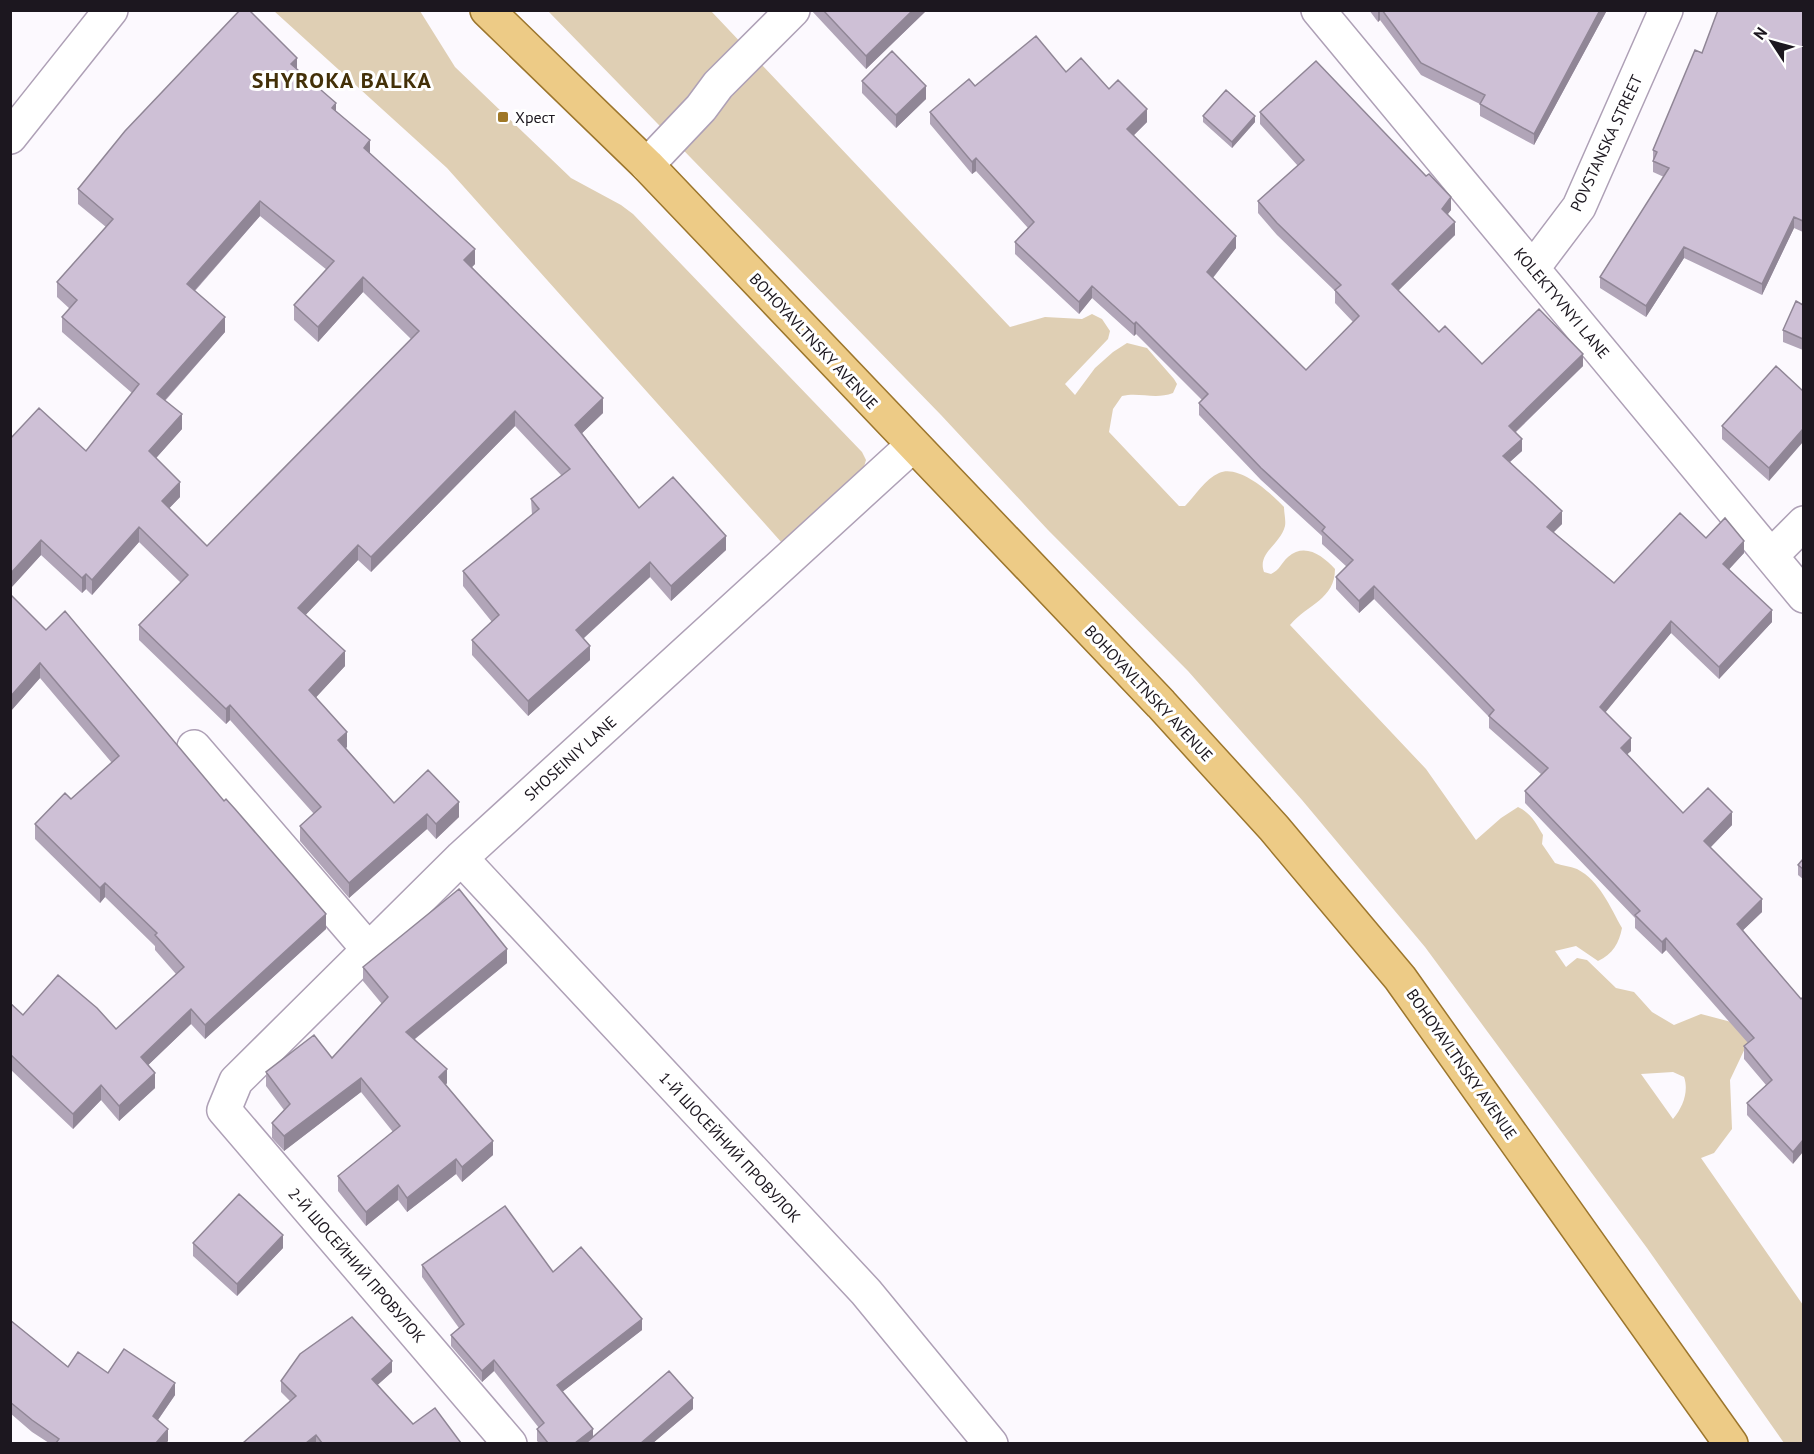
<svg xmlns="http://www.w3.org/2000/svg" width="1814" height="1454" viewBox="0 0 1814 1454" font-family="'PT Sans',sans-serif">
  <rect width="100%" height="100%" fill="#fcf9fe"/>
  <path fill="#dfcfb4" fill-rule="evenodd" d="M274,11H420L455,67L571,178L621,205L633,214L862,452L866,460L863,470L782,543L447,168Z
    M548,11H711L1010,327L1045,317L1082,319L1092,314L1102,319L1110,331L1108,339L1065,384L1075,395L1095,368L1113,352L1127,343L1147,348L1174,379L1177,384L1173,393C1155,400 1140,392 1122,396L1113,409L1109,432L1179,506H1185C1195,496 1205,479 1219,473C1239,464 1271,493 1284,507C1284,513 1286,520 1285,526C1280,545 1257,553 1264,572L1271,574C1280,570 1281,563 1288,557C1305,542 1323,556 1335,569C1335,599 1308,604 1290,625L1426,769L1476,840L1501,818L1518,807C1531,813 1536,823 1543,835L1542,844L1555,863C1562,866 1570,866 1577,869C1600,881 1610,907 1622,928C1619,943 1613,954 1598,961L1576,946L1555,951L1566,967L1577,958L1587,960L1616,988L1634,992L1652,1012L1674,1025L1701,1014L1735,1023L1748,1042L1730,1080L1732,1129L1714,1153L1701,1158L1803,1305V1443H1784L1647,1248L1425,947L1302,800L1188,671L1048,530L941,415ZM1673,1072L1684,1077C1689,1091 1683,1107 1673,1119L1641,1074Z"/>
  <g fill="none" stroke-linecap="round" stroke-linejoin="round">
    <defs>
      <path id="minor" d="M1318,10L1804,596
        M10,137L111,10
        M647,165L701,108L718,85L793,10
        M1533,268L1579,207L1666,10
        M1771,556L1804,523
        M194,747L369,950
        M461,858L866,1292L991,1444
        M510,1444L224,1110L236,1081L461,858L912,446"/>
      <path id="major" d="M487,10L647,165L1161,704L1274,828L1400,978L1731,1444"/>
    </defs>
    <use href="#minor" stroke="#aea0b6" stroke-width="36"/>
    <use href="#major" stroke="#9c762d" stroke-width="36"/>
    <use href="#minor" stroke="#fff" stroke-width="33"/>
    <use href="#major" stroke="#edcb86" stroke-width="33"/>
  </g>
  <path fill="#b1a5b8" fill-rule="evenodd" d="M811,10H927L866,69Z
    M1369,10H1606V12L1534,145L1480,116V104L1421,75L1380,20L1378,22Z
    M1803,10V232L1794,228L1762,295L1684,258L1646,317L1600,288V277L1664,177L1653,172V150L1702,53Z
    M297,69L336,111L370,153L475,264L472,267L603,413L582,433L639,508L726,550L671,601L650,577L583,639L590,660L528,716L472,655V640L492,622L463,586V571L532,515L531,499L562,476L515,426L371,572L358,560L305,615L345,666L316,697L347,747L346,748L394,803L459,817L436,839L427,829L349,898L300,841V826L314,814L230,720L226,724L139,640V625L181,583L139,542L92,595L86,589L82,593L41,555L10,589V439L86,451L132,393L62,332V317L70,309L57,297V282L106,227L78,204V189ZM260,216L327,270L294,305V320L318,342L363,292L411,339L207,546L169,508L180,497L156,458L182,429L165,401L225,332L195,291Z
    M1066,72L1109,89L1147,122L1133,136L1236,248L1213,278L1306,370L1353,322L1335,303V291L1277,235L1258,213V201L1298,166L1260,124V112L1451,210L1448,214L1455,235L1398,290L1439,332L1482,364L1583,366L1516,432L1522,451L1510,462L1562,524L1553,532L1614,583L1706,538L1744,553L1729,569L1772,622L1719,679L1671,633L1605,712L1631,751L1627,754L1683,813L1732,825L1710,848L1762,912L1743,930L1801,999L1793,1164L1747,1115V1103L1766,1085L1744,1059V1046L1748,1043L1666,950L1662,954L1635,928V918L1525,803V791L1541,774L1489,728V717L1374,599L1359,613L1336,589V577L1347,567L1322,544V536L1261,480L1199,415V403L1202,400L1136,334L1134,336L1092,298L1079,314L1015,254V242L1028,228L976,171L972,174L930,124V112L975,86Z
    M862,81L926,99L896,128L862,93Z
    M1203,116L1255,122L1232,148L1203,122Z
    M1803,305V350L1783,342V330Z
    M1803,391L1769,481L1722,439V426Z
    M10,594L326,929L205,1039L191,1024L148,1065L155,1088L119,1121L101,1100L73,1129L10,1069V1003L23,1015L116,1029L176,974L155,950V946L105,897L100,903L35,839V824L71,799L112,763L40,678L10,712Z
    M1803,859V879L1798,875V865Z
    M507,963L415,1039L447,1083L446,1085L493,1155L462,1182L456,1174L407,1212L398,1200L366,1226L338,1191V1176L393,1132L361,1092L284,1151L272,1138V1123L284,1110L266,1086V1072L332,1058L382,1004L363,981V967Z
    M193,1243L283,1248L237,1296L193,1256Z
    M422,1265L553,1272L642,1330L562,1392L593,1438L693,1409L653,1443H539L537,1441V1429L539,1428L494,1371L482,1382L451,1346V1335L459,1328L422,1277Z
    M10,1320L68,1367L108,1373L175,1395L158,1420L168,1441L166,1443H49L32,1432L10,1413Z
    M392,1372L377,1385L413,1424L461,1443H243L290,1401L281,1392V1381Z"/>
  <path fill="#908696" d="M913,10H927L866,69V56Z
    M1378,10H1380V20L1378,22Z
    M1600,10H1606V12L1534,145V134Z
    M297,58V73L291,64Z
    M926,86V99L896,128V115Z
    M336,103V118L332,108Z
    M1147,109V122L1127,142V129Z
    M1255,116V122L1232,148V142Z
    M370,140V155L364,148Z
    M976,158V171L972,174V162Z
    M1451,197V210L1442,221V209Z
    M260,201V216L187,299V284Z
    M1794,217V228L1762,295V284Z
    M1455,222V235L1392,297V284Z
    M1236,236V248L1207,285V272Z
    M1684,247V258L1646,317V306Z
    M475,249V264L464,275V260Z
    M363,277V292L318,342V327Z
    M1092,286V298L1079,314V302Z
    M225,317V332L157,409V394Z
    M1136,322V334L1134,336V324Z
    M1583,354V366L1509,438V426Z
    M603,398V413L575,440V425Z
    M515,411V426L371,572V557Z
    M182,414V429L149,466V451Z
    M1803,429V442L1769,481V468Z
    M1522,439V451L1503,468V456Z
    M180,482V497L162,516V501Z
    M1562,511V524L1547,539V527Z
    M139,527V542L92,595V580Z
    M726,536V550L671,601V586Z
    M41,540V555L10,589V574Z
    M1744,541V553L1723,576V564Z
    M358,545V560L298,623V608Z
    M650,562V577L576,645V630Z
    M86,574V589L82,593V578Z
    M1374,586V599L1359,613V601Z
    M1772,610V622L1719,679V667Z
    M1671,621V633L1600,719V707Z
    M590,646V660L528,716V701Z
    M345,651V666L309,705V690Z
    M40,663V678L10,712V697Z
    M230,705V720L226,724V709Z
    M347,732V747L338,755V740Z
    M1631,738V751L1621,760V748Z
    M459,802V817L436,839V824Z
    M1732,812V825L1704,854V841Z
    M427,814V829L349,898V883Z
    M105,883V897L100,903V888Z
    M1762,899V912L1737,936V924Z
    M326,914V929L205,1039V1025Z
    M1666,938V950L1662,954V942Z
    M507,949V963L406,1046V1032Z
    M191,1009V1024L141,1072V1057Z
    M447,1069V1083L439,1091V1077Z
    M155,1073V1088L119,1121V1106Z
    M361,1078V1092L284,1151V1136Z
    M101,1085V1100L73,1129V1114Z
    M1803,1140V1152L1793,1164V1152Z
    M493,1141V1155L462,1182V1167Z
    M456,1159V1174L407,1212V1198Z
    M398,1185V1200L366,1226V1212Z
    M283,1235V1248L237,1296V1284Z
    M642,1319V1330L557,1396V1385Z
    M494,1360V1371L482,1382V1371Z
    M392,1361V1372L372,1390V1379Z
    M175,1383V1395L153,1427V1416Z
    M693,1398V1409L653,1443H641Z
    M168,1429V1441L166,1443H156Z
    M593,1429V1440L589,1443H575Z
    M316,1435V1443H306Z"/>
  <path fill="#cec0d6" stroke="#908696" stroke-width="1.5" fill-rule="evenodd" d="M240,10H249L297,58L291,64L336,103L332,108L370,140L364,148L475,249L464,260L603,398L575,425L639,508L673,477L726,536L671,586L650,562L576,630L590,646L528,701L472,640L499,615L463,571L539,509L531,499L570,469L515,411L371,557L358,545L298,608L345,651L309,690L347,732L338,740L394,803L428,770L459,802L436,824L427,814L349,883L300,826L321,807L230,705L226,709L139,625L188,575L139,527L92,580L86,574L82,578L41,540L10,574V439L39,408L86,451L139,384L62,317L77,300L57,282L113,219L78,189L125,131ZM260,201L334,261L294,305L318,327L363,277L419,331L207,546L162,501L180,482L149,451L182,414L157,394L225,317L187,284Z
    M823,10H913L866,56Z
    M1382,10H1600L1534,134L1480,104L1485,95L1421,63Z
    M1718,10H1803V221L1794,217L1762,284L1684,247L1646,306L1600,277L1669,168L1653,161L1657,152L1653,150L1695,50L1702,53Z
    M1036,36L1066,72L1081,58L1109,89L1118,80L1147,109L1127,129L1236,236L1207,272L1306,370L1359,316L1335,290L1341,285L1277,223L1258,201L1304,160L1260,112L1316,61L1426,176L1429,174L1451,197L1442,209L1455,222L1392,284L1439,332L1445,326L1482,364L1539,309L1583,354L1509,426L1522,439L1503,456L1562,511L1547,527L1614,583L1680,513L1706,538L1725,518L1744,541L1723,564L1772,610L1719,667L1671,621L1600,707L1631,738L1621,748L1683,813L1708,788L1732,812L1704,841L1762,899L1737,924L1801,999L1803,997V1140L1793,1152L1747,1103L1772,1080L1744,1046L1754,1038L1666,938L1662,942L1635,915L1640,911L1525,791L1548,768L1489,716L1494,710L1374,586L1359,601L1336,577L1353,560L1322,531L1325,527L1261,468L1199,403L1208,394L1136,322L1134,324L1092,286L1079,302L1015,242L1034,222L976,158L972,162L930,112L969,79L975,86Z
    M892,51L926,86L896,115L862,81Z
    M1226,90L1255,116L1232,142L1203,116Z
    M1796,301L1803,305V339L1783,330Z
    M1776,366L1803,391V429L1769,468L1722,426Z
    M10,594L46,630L65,611L224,801L226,799L235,809L326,914L205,1025L191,1009L141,1057L155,1073L119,1106L101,1085L73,1114L10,1054V1003L23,1015L58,975L97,1008L116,1029L184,967L155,935L157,933L105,883L100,888L35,824L65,793L71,799L119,756L40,663L10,697Z
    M1803,859V869L1798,865Z
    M459,889L507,949L406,1032L447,1069L439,1077L493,1141L462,1167L456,1159L407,1198L398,1185L366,1212L338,1176L400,1126L361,1078L284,1136L272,1123L290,1104L266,1072L314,1035L332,1058L388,997L363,967Z
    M239,1194L283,1235L237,1284L193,1243Z
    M505,1206L553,1272L581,1247L642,1319L557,1385L593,1429L575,1443H548L537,1429L544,1423L494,1360L482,1371L451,1335L464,1324L422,1265Z
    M352,1317L392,1361L372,1379L413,1424L435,1408L461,1443H322L316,1435L306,1443H243L296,1396L281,1381L300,1354Z
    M10,1320L68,1367L78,1352L108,1373L124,1349L175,1383L153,1416L168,1429L156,1443H56L59,1439L32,1420L10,1402Z
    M669,1371L693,1398L641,1443H586Z"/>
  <rect fill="#9f7826" stroke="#fff" stroke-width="2" x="497" y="111" width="12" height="12" rx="3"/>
  <g text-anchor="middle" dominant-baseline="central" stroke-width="6" stroke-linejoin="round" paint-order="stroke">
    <g font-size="16" fill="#1c171f" stroke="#fff" text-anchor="start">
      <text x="515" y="117">Хрест</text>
    </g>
    <g font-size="16" fill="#1c171f" stroke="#fff">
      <text transform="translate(1606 143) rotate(-65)">POVSTANSKA STREET</text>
      <text transform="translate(1562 303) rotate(50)">KOLEKTYVNYI LANE</text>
      <text transform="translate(814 341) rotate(47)">BOHOYAVLTNSKY AVENUE</text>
      <text transform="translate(1149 693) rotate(47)">BOHOYAVLTNSKY AVENUE</text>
      <text transform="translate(570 758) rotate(-42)">SHOSEINIY LANE</text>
      <text transform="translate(1462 1064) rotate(55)">BOHOYAVLTNSKY AVENUE</text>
      <text transform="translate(730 1147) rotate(47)">1-Й ШОСЕЙНИЙ ПРОВУЛОК</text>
      <text transform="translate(357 1265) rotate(49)">2-Й ШОСЕЙНИЙ ПРОВУЛОК</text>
    </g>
    <g font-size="22" font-weight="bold" letter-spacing="1.5" fill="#433008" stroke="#fff">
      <text x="342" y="80">SHYROKA BALKA</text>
    </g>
  </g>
  <rect width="1814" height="1454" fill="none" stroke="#1c171f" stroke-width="24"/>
  <g transform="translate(1772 42) rotate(306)" stroke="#ffffff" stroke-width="4.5" paint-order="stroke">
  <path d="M0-4.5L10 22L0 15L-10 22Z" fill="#1c171f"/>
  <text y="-9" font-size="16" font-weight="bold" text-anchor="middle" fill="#1c171f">N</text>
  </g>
</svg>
